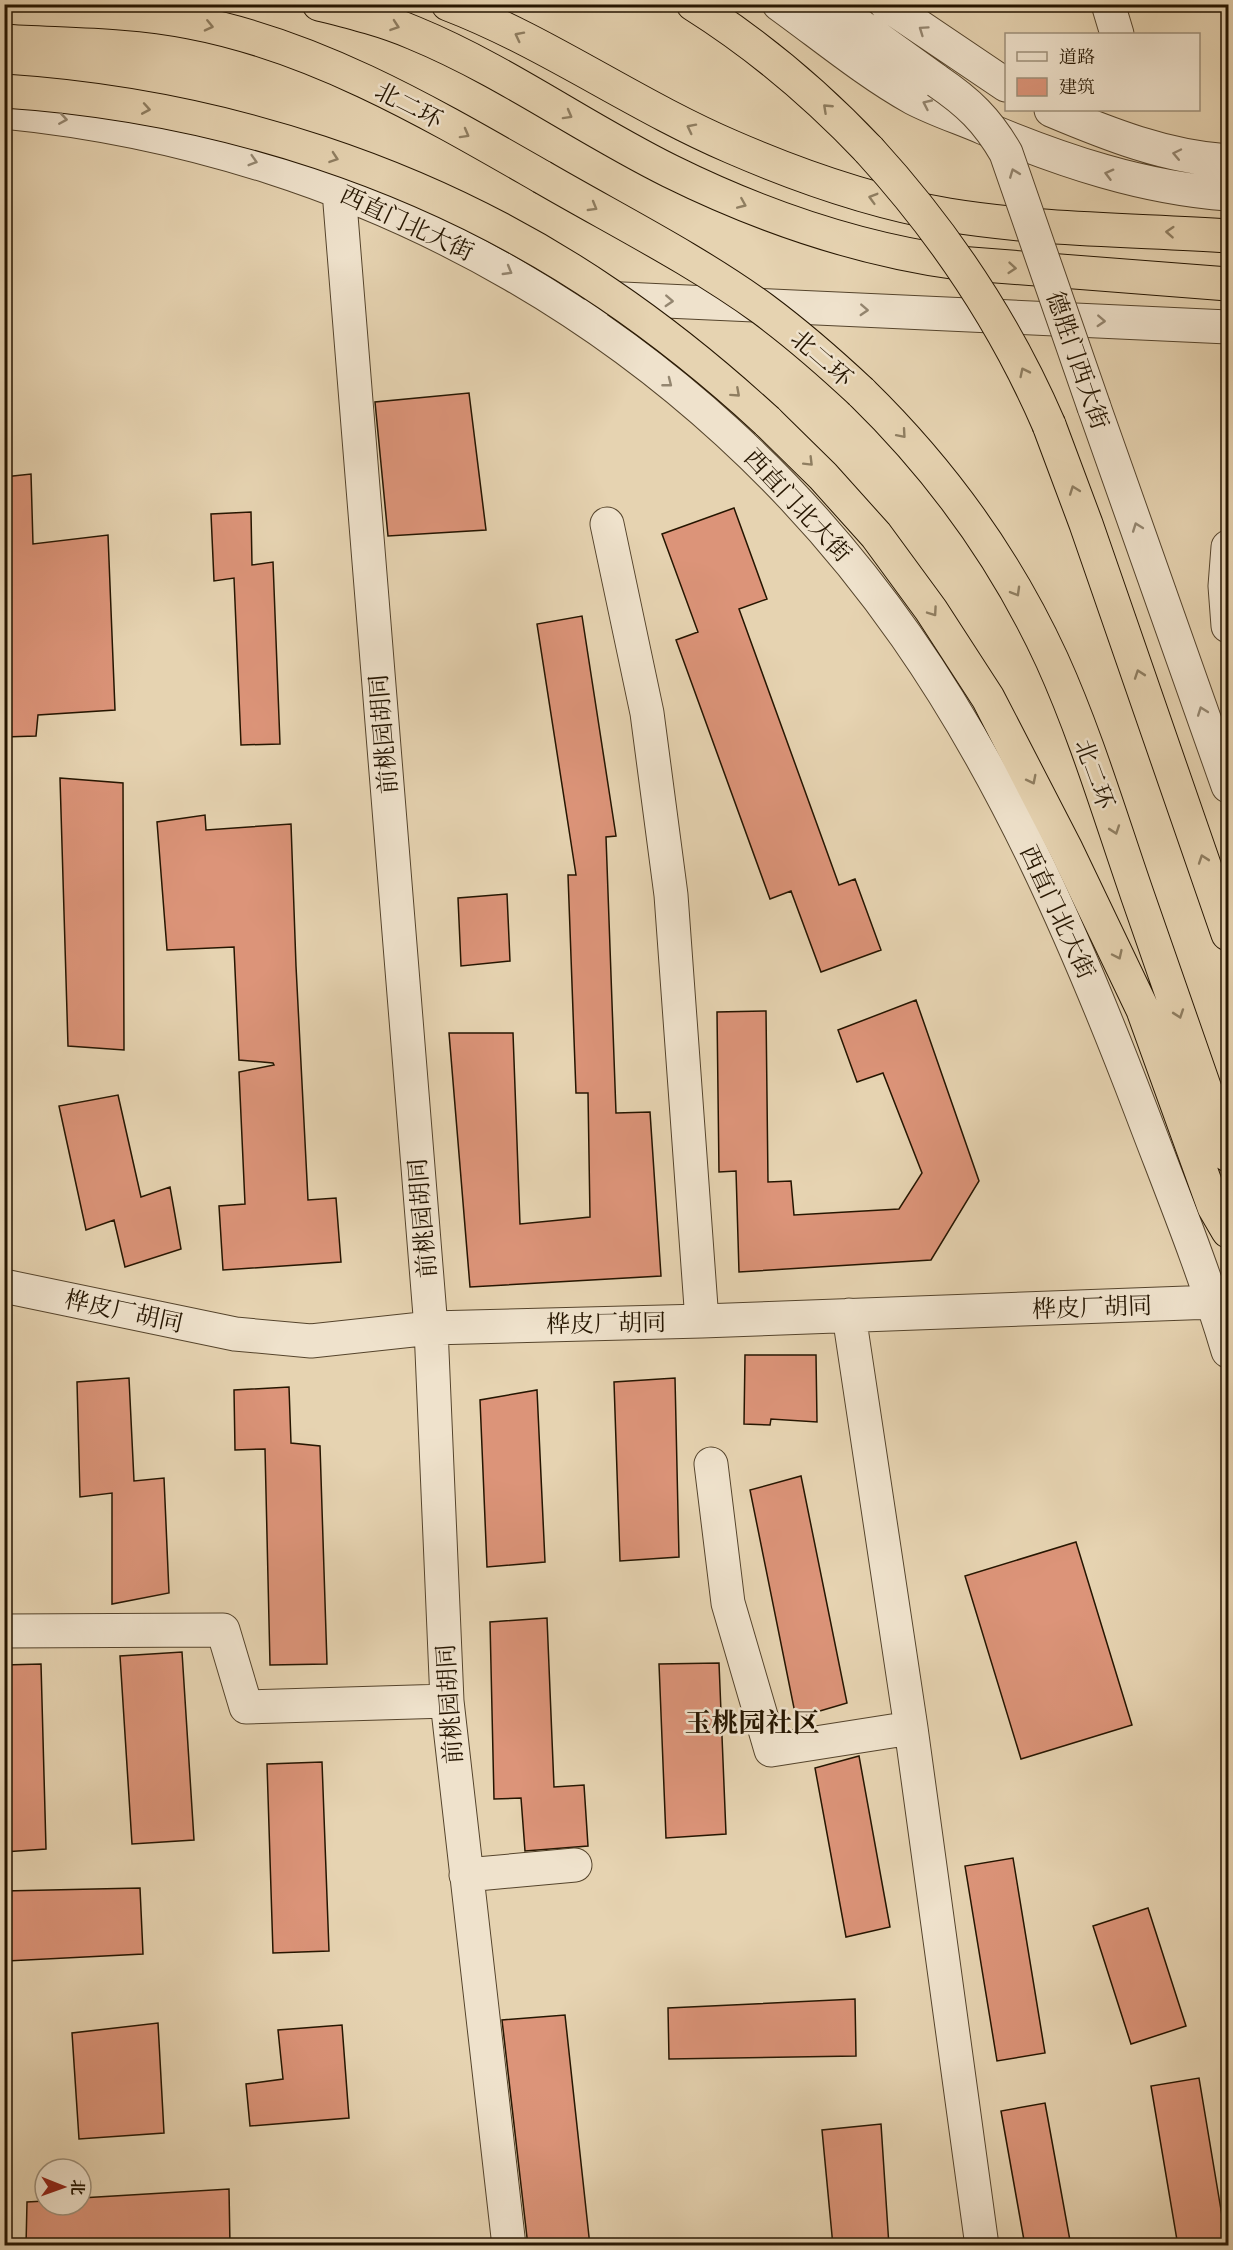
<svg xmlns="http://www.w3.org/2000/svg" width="1233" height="2250" viewBox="0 0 1233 2250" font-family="'Gentium Book Plus','Noto Serif SC',serif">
  <rect width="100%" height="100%" fill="#e6d3b1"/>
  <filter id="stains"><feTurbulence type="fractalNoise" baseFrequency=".00333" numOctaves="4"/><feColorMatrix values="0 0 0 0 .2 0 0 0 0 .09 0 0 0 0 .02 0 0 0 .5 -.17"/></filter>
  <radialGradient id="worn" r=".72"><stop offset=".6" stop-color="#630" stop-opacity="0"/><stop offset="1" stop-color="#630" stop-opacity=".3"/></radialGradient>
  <path fill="#dc9479" stroke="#251500" stroke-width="1.5" d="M469,393L486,530L388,536L375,402Z
    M31,474L33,544L108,535L115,710L38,715L36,736L4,737V477Z
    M734,508L767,599L739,609L839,885L855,879L881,950L821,972L791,891L770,899L676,640L698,632L662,534Z
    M251,512L252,565L273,562L280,744L241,745L234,578L214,581L211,514Z
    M582,616L616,836L606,837L616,1113L650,1112L661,1276L470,1287L449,1033H513L520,1224L590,1217L588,1093H576L568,875H576L537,624Z
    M60,778L123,783L124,1050L68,1046Z
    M205,815L206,830L291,824L296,966L308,1200L336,1198L341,1262L223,1270L219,1206L245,1204L239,1072L274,1065L273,1063L239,1060L234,947L167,950L157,822Z
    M507,894L510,961L461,966L458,898Z
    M916,1000L979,1181L931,1260L739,1272L736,1171L719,1172L717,1012L766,1011L768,1182L791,1181L794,1215L899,1209L922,1173L883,1073L857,1082L838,1030Z
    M118,1095L141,1197L170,1187L181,1249L125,1267L114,1220L86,1230L59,1106Z
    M745,1355H816L817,1422L771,1419L770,1425L744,1424Z
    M129,1378L134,1481L164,1478L169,1593L112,1604V1493L80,1497L77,1382Z
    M675,1378L679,1557L620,1561L614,1382Z
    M289,1387L291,1443L320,1446L327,1664L270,1665L265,1449L235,1450L234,1390Z
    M537,1390L545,1562L487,1567L480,1400Z
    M801,1476L847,1703L796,1718L750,1490Z
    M1076,1542L1132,1725L1021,1759L965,1576Z
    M547,1618L554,1787L584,1785L588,1846L525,1851L521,1798L494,1799L490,1622Z
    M182,1652L194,1840L132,1844L120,1656Z
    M719,1663L726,1834L666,1838L659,1664Z
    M41,1664L46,1849L4,1852V1665Z
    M859,1756L890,1927L846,1937L815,1768Z
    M322,1762L329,1951L273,1953L267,1764Z
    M1013,1858L1045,2053L997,2061L965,1866Z
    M140,1888L143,1954L7,1961L4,1891Z
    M1148,1908L1186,2026L1131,2044L1093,1926Z
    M855,1999L856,2056L669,2059L668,2008Z
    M565,2015L590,2246H528L502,2020Z
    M158,2023L164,2133L79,2139L72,2033Z
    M342,2025L349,2118L250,2126L246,2084L283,2079L278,2030Z
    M1199,2078L1227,2246H1178L1151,2086Z
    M1045,2103L1071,2246H1025L1001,2111Z
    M881,2124L889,2246H833L822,2130Z
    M229,2189L230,2246H26L27,2202L45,2201V2205H81V2198Z"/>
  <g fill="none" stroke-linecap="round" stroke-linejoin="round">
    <defs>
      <path id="minor" d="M779,4C822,35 868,73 913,98C936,110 961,118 984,128C1063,161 1143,188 1228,194
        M830,4L937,81
        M886,4L1006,85
        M1108,4L1117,34
        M1051,110C1108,134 1166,157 1228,161
        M4,112C369,148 696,336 906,636C1008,782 1079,948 1142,1113C1172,1192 1204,1270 1228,1351
        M339,191L431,1328L447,1701L509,2246
        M601,298L1228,327
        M1094,407L1228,786
        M607,524L647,713L671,895L702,1321
        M1228,547L1225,586L1228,626
        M4,1286L235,1334L311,1341L431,1328L702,1321L1214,1302
        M849,1315L911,1728L982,2246
        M711,1464L728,1603L771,1750L911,1728
        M4,1631L223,1630L246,1707L447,1701
        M466,1875L575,1865"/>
      <path id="highway" d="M319,4C351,12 384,20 414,33C504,70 583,128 670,171C761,216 857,249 958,263L1228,284
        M448,4C547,42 634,105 732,147C801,177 873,202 948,215C1040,230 1135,230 1228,236
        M693,4C758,45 816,94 869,150
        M4,7C67,11 129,10 190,22C317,46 432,114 542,177
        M861,392C940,469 1006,560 1052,660C1086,735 1110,816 1137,894C1167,981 1198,1068 1228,1155
        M767,421L823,476L876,535L931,610L988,698L1066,849L1143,1010L1214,1207L1228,1231
        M1049,425L1086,524L1228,934"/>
    </defs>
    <use href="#minor" stroke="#55442c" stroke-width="35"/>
    <use href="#highway" stroke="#251500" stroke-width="35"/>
    <use href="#minor" stroke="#efe2cc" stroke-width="33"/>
    <use href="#highway" stroke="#e6d3b1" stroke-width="33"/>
    <defs>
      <path id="minor-bridge" d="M937,81C968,102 987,120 1006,153L1094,407"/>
      <path id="highway-bridge" d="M4,91C218,105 431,173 608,294C664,332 717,375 767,421
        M869,150C944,232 1005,323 1049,425
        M542,177C616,220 694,259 763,309C798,335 830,363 861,392"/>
    </defs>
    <use href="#minor-bridge" stroke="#55442c" stroke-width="35" stroke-linecap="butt"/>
    <use href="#highway-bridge" stroke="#251500" stroke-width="35" stroke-linecap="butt"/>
    <use href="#minor-bridge" stroke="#efe2cc" stroke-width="33"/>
    <use href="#highway-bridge" stroke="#e6d3b1" stroke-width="33"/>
  </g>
  <defs><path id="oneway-chevron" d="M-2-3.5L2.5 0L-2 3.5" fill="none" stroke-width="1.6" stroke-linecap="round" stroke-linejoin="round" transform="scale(1.5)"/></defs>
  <g stroke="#8f7e61">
    <use href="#oneway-chevron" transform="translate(209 26) rotate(13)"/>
    <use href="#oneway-chevron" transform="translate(395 26) rotate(19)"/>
    <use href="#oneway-chevron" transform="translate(519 36) rotate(-153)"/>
    <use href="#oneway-chevron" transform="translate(827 108) rotate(-137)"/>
    <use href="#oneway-chevron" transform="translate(146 109) rotate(10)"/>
    <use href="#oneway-chevron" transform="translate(568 115) rotate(29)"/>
    <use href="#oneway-chevron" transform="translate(691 128) rotate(-153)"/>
    <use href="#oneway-chevron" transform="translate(465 134) rotate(29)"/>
    <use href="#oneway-chevron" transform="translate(334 158) rotate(19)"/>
    <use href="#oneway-chevron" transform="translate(873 198) rotate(-164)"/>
    <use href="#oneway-chevron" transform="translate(742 204) rotate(23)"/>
    <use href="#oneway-chevron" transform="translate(593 207) rotate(30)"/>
    <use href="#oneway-chevron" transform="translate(1170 232) rotate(-176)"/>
    <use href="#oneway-chevron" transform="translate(1012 268) rotate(5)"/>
    <use href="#oneway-chevron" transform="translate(1024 372) rotate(-116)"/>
    <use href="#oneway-chevron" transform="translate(736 393) rotate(42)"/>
    <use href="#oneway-chevron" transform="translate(902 434) rotate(49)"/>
    <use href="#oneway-chevron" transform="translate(809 462) rotate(45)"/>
    <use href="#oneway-chevron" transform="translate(1074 490) rotate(-110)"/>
    <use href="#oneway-chevron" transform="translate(1016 592) rotate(60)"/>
    <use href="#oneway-chevron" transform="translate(933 612) rotate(55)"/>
    <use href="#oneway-chevron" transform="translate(1139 674) rotate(-109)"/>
    <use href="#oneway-chevron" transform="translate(1032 780) rotate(63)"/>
    <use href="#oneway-chevron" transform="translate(1115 830) rotate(71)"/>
    <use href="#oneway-chevron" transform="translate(1203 859) rotate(-109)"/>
    <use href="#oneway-chevron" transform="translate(1118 955) rotate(65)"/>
    <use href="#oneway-chevron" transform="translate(1179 1014) rotate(71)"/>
  </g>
  <g stroke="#948670">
    <use href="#oneway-chevron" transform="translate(923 30) rotate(-145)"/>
    <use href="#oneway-chevron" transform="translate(927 104) rotate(-155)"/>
    <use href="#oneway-chevron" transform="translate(63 119) rotate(9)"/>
    <use href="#oneway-chevron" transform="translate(1177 154) rotate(-168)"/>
    <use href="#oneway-chevron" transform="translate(253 161) rotate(17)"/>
    <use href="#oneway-chevron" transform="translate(1014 173) rotate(-111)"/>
    <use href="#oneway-chevron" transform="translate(1109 174) rotate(-165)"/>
    <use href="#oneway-chevron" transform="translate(508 271) rotate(30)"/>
    <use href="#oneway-chevron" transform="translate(669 301) rotate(3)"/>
    <use href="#oneway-chevron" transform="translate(864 310) rotate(3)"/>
    <use href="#oneway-chevron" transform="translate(1101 321) rotate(3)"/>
    <use href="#oneway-chevron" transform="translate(668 383) rotate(38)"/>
    <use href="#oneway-chevron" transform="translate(1137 527) rotate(-110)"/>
    <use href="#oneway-chevron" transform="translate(1202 711) rotate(-110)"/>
  </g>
  <g text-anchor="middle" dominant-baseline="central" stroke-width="5" stroke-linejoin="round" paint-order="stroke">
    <g font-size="24" fill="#251500" stroke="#efe2cc">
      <text transform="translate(409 105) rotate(27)">北二环</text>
      <text transform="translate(407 223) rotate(25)">西直门北大街</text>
      <text transform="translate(822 358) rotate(41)">北二环</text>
      <text transform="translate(1078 360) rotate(71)">德胜门西大街</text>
      <text transform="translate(798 505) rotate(47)">西直门北大街</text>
      <text transform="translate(383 734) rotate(-95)">前桃园胡同</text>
      <text transform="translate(1095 774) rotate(70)">北二环</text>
      <text transform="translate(1058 912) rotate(65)">西直门北大街</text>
      <text transform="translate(422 1218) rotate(-95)">前桃园胡同</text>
      <text transform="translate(1092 1307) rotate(-2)">桦皮厂胡同</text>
      <text transform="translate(124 1311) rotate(12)">桦皮厂胡同</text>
      <text transform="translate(606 1323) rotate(-1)">桦皮厂胡同</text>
      <text transform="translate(449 1704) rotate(-94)">前桃园胡同</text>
    </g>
    <g font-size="27" font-weight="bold" fill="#251500" stroke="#efe2cc">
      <text x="752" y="1722">玉桃园社区</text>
    </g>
  </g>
  <rect width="1233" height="2250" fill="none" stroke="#e6d3b1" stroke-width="24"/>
  <rect x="6" y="6" width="1221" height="2238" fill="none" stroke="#251500" stroke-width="3"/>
  <rect x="12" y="12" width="1209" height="2226" fill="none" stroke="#251500" stroke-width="1.5"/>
  <rect x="1005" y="33" width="195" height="78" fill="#efe2cc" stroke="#9e907a" stroke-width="1.5"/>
  <rect x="1017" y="52" width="30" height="9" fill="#efe2cc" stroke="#9e907a" stroke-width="1.5"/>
  <text x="1059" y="63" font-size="18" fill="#251500">道路</text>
  <rect x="1017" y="78" width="30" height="18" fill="#dc9479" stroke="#9e907a" stroke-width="1.5"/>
  <text x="1059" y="93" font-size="18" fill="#251500">建筑</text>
  <g transform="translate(63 2187) rotate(91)"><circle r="28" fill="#efe2cc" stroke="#9e907a" stroke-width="1.5"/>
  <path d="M0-4.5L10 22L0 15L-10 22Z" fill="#8f2418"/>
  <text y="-9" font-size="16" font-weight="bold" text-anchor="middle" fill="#251500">北</text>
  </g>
  <rect width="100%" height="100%" filter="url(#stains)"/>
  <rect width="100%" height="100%" fill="url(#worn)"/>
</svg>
